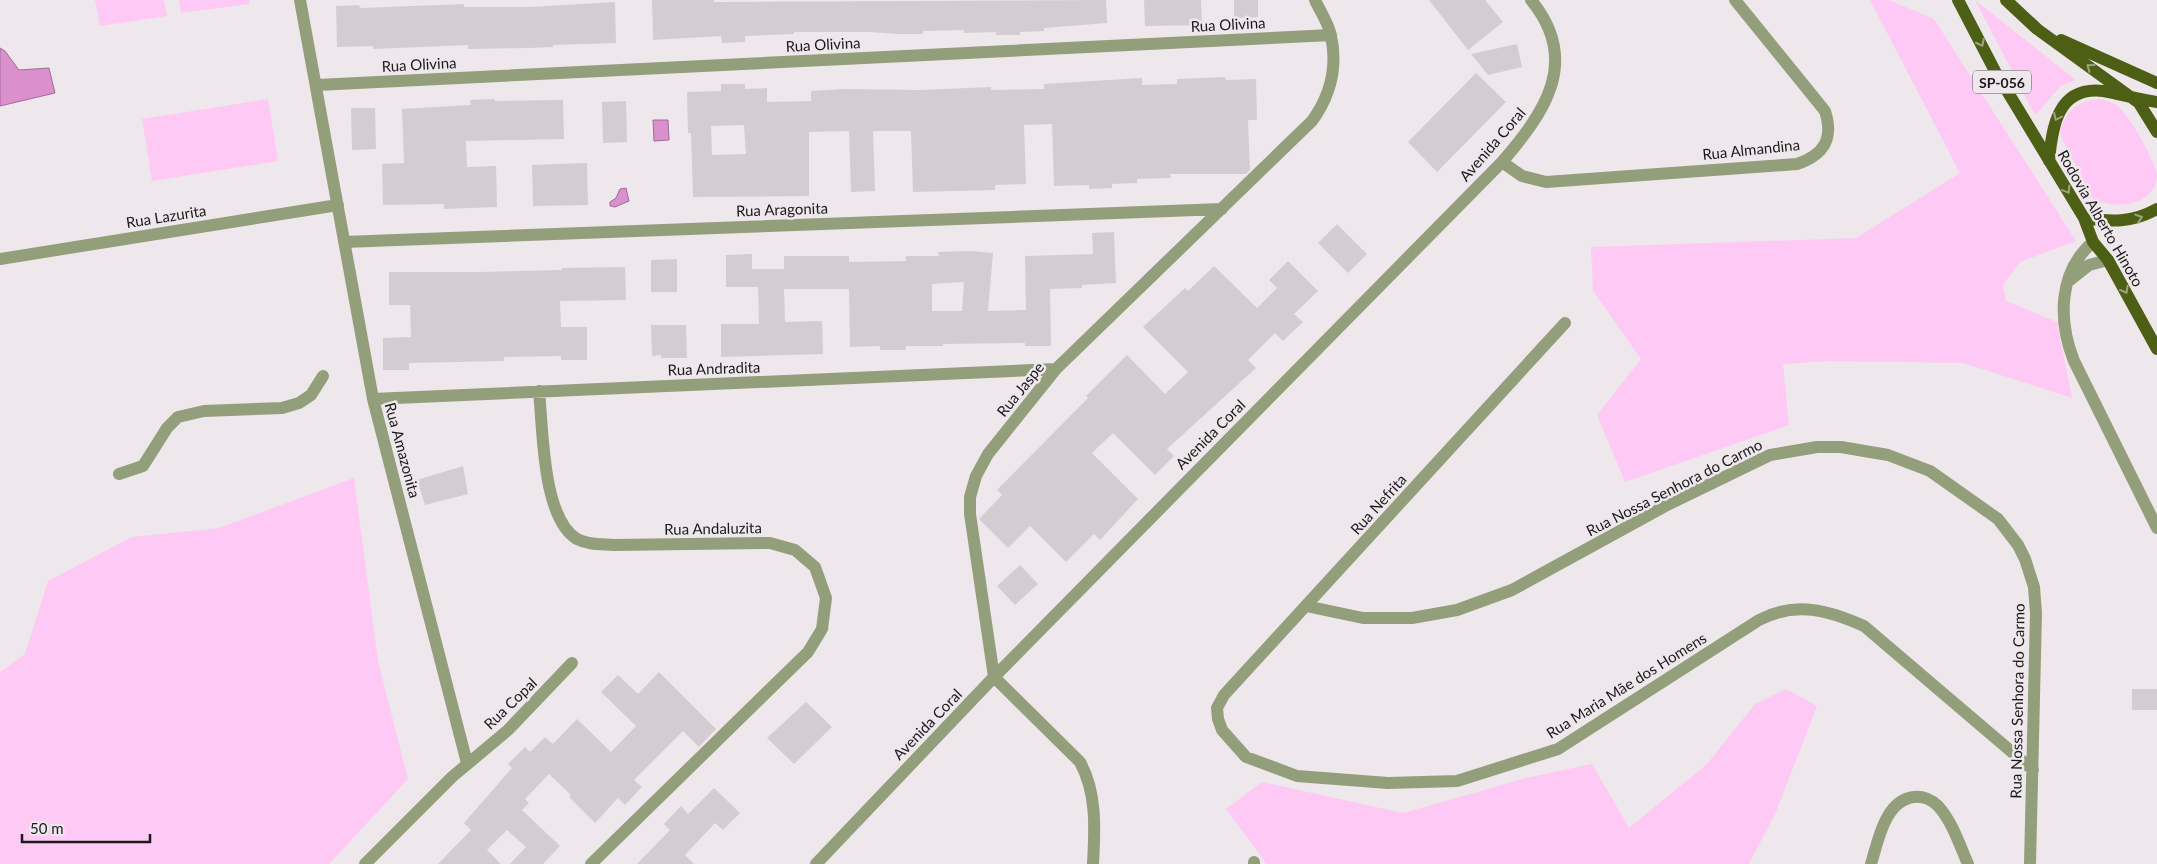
<svg xmlns="http://www.w3.org/2000/svg" width="2157" height="864" viewBox="0 0 2157 864" font-family="Lato,sans-serif">
  <rect width="100%" height="100%" fill="#eee8ec"/>
  <path fill="#fec9f4" d="M95,0H164L167,16L100,26Z
    M179,0H249L250,4L181,13Z
    M1870,0H1889L1934,19L2076,241L2020,262L2003,285L2006,301L2057,322L2072,398L1963,363L1828,361L1783,364L1789,425L1625,482L1597,415L1641,359L1593,291L1591,247L1856,238L1960,173Z
    M1975,0L2076,80L2061,86L2035,115Z
    M268,99L278,161L152,181L142,119Z
    M2100,99C2108,101 2115,103 2121,109C2130,117 2157,164 2157,176C2155,207 2112,210 2092,198L2060,134C2064,112 2078,100 2100,99Z
    M354,478L378,661L408,779L329,864H0V672L25,654L48,581L132,537L219,528Z
    M1786,689L1817,706L1776,812L1749,864H1267L1226,809L1262,782L1403,813L1526,778L1592,764L1629,828L1707,764L1755,704Z"/>
  <path fill="#d990cc" stroke="#a06c97" d="M0,48L5,51L19,70L49,68L55,93L0,106Z
    M653,120H668L669,140L654,141Z
    M626,188L629,201L615,207L610,206V202L616,198L620,189Z"/>
  <path fill="#d3cdd1" fill-rule="evenodd" d="M652,0H714V2L1106,0L1107,23L1044,28V31L1020,32V35H996V32L964,33V30L923,31V34H899L869,32H794V34L745,36V42L722,43L721,36L653,40Z
    M1144,0H1201L1202,25L1145,26Z
    M1234,0H1258V17L1234,18Z
    M1429,0H1485L1503,22L1468,50Z
    M615,2L616,43L553,45V47L529,48L468,49V45L373,49V46L337,47L336,6L359,5L360,8L464,4V7H530Z
    M1517,44L1522,67L1488,75L1471,54Z
    M1476,73L1506,102L1437,172L1408,142Z
    M1225,77L1226,80L1256,79L1257,120H1248L1250,170L1246,174H1170L1171,178L1137,179V183L1112,184V188L1089,189V185L1054,186L1052,124L1024,125L1026,184L995,185V190L913,192L911,131H873L875,191L851,192L849,131L809,132V196L693,197L691,133H688L687,92L721,91V84H745V89L767,88V102L811,101V91L842,89L920,90L991,87V90L1044,89V84L1142,78V85L1177,84V79ZM744,125L746,154L712,155L711,126Z
    M494,99L495,101L563,100L564,139L466,141L467,167L496,166L497,207L444,209V204L383,205L382,164L404,163L402,109L471,105L470,100Z
    M626,101L627,142L603,143L602,102Z
    M351,108H375L376,149L352,150Z
    M587,163L588,205L533,206L532,165Z
    M1337,224L1367,254L1348,273L1318,243Z
    M1114,232L1116,283L1082,285V288L1050,289L1051,346H1025V343L943,344V346H906V350H880V346L850,347L849,289H784L785,322L822,321L823,354L721,357V324H759L758,287H726V255L752,254V269H784V256H849V262L906,261V256H939L938,252L971,251L993,253L988,311L1026,310L1025,256L1093,254L1092,233ZM964,282L962,311H932V284Z
    M677,259V292H651V260Z
    M1288,261L1318,291L1294,314L1303,322L1283,341L1275,333L1248,360L1256,368L1167,449L1174,456L1155,475L1113,433L1092,453L1138,499L1100,540L1094,534L1066,562L1030,526L1008,548L979,519L1002,495L997,490L1088,398L1086,396L1127,355L1165,394L1188,372L1143,327L1185,288L1188,291L1214,266L1257,308L1277,288L1269,280Z
    M625,267L626,300L560,301L561,327H587V360H561V356L504,357V361L409,363V370H383V338L411,337L410,305H389V272H478L562,270V268Z
    M651,325H686L687,358H661V355L652,356Z
    M463,466L468,494L425,505L417,480Z
    M1020,565L1038,584L1015,605L997,586Z
    M659,672L716,729L699,747L683,731L634,780L642,787L625,805L618,798L595,823L569,797L571,795L549,774L525,799L529,803L522,810L560,846L543,864H510L526,847L507,830L487,850L501,864H438L471,830L464,823L512,768L508,764L525,747L530,752L545,737L553,744L577,719L611,752L636,726L601,692L618,675L638,694Z
    M2132,689H2157V710H2132Z
    M806,702L832,727L794,764L767,738Z
    M714,788L740,813L723,830L715,823L685,855L694,864H637L670,830L664,824L681,806L688,814Z"/>
  <g fill="none" stroke-linecap="round" stroke-linejoin="round">
    <path stroke="#939e7a" stroke-width="12" d="M300,0L373,399L467,763
      M317,85L1331,35
      M1502,162L1522,176L1546,182L1797,164C1824,155 1834,139 1825,111L1735,0
      M344,242L1222,209
      M2093,242C2058,272 2058,321 2074,361L2157,528
      M0,259L338,205
      M2070,280L2089,265L2108,260
      M1565,323L1224,695L1217,708L1218,719L1222,730L1246,757L1297,776L1388,783L1457,781L1558,749L1759,620C1796,601 1828,610 1864,626L2033,770
      M539,391C543,429 542,518 577,539C588,545 602,544 614,545L770,543L795,550L815,567L826,598L822,629L808,652L591,864
      M373,399L1056,369
      M119,474L143,466L167,428L178,417L204,411L282,408L299,403L311,395L323,376
      M1306,606L1363,618H1412L1457,610L1512,590L1669,504L1770,455L1817,447H1841L1888,455L1930,471L1998,519L2018,545L2025,559L2034,587L2036,613L2030,864
      M365,864L452,777L508,730L572,663
      M816,864L994,677L1502,162C1545,112 1581,61 1531,0
      M1093,864C1095,829 1097,793 1080,762L994,677L970,514V497L976,476L988,454L1056,369L1312,121C1330,96 1338,68 1331,36C1329,24 1320,11 1315,0
      M1254,864V862
      M1871,864C1878,841 1885,800 1914,797C1923,796 1932,800 1938,806C1952,821 1960,846 1968,864"/>
    <path stroke="#4d5f14" stroke-width="12" d="M1958,0L1995,71L2084,218L2093,242L2108,260L2157,349
      M2006,0L2037,29L2139,103L2157,132
      M2061,40L2157,83
      M2049,161C2052,128 2057,86 2103,91C2121,94 2139,100 2157,102
      M2084,218C2111,222 2132,223 2157,209"/>
  </g>
  <defs><path id="oneway-chevron" d="M-2-3.5L2.5 0L-2 3.5" fill="none" stroke-width="1.6" stroke-linecap="round" stroke-linejoin="round" transform="scale(1.25)"/></defs>
  <g stroke="#9ea480">
    <use href="#oneway-chevron" transform="translate(1981 43) rotate(63)"/>
    <use href="#oneway-chevron" transform="translate(2090 67) rotate(-144)"/>
    <use href="#oneway-chevron" transform="translate(2057 117) rotate(116)"/>
    <use href="#oneway-chevron" transform="translate(2067 190) rotate(59)"/>
    <use href="#oneway-chevron" transform="translate(2139 218) rotate(-18)"/>
    <use href="#oneway-chevron" transform="translate(2125 290) rotate(61)"/>
  </g>
  <g text-anchor="middle" dominant-baseline="central" stroke-width="5" stroke-linejoin="round" paint-order="stroke">
    <rect fill="#eee8ec" stroke="#5a575a" stroke-width="1" x="1973" y="70.5" width="58" height="23" rx="4"/>
    <g font-size="14" font-weight="bold" fill="#1b191b">
      <text x="2002" y="82">SP-056</text>
    </g>
    <g font-size="15" fill="#1b191b" stroke="#eee8ec">
      <text transform="translate(1228 24) rotate(-3)">Rua Olivina</text>
      <text transform="translate(823 44) rotate(-3)">Rua Olivina</text>
      <text transform="translate(419 64) rotate(-3)">Rua Olivina</text>
      <text transform="translate(1492 144) rotate(-49)">Avenida Coral</text>
      <text transform="translate(1751 149) rotate(-6)">Rua Almandina</text>
      <text transform="translate(782 209) rotate(-2)">Rua Aragonita</text>
      <text transform="translate(166 216) rotate(-9)">Rua Lazurita</text>
      <text transform="translate(2101 218) rotate(60)">Rodovia Alberto Hinoto</text>
      <text transform="translate(714 368) rotate(-2)">Rua Andradita</text>
      <text transform="translate(1020 389) rotate(-51)">Rua Jaspe</text>
      <text transform="translate(1210 434) rotate(-45)">Avenida Coral</text>
      <text transform="translate(403 450) rotate(75)">Rua Amazonita</text>
      <text transform="translate(1674 487) rotate(-27)">Rua Nossa Senhora do Carmo</text>
      <text transform="translate(1378 504) rotate(-48)">Rua Nefrita</text>
      <text transform="translate(713 528) rotate(-1)">Rua Andaluzita</text>
      <text transform="translate(1626 685) rotate(-32)">Rua Maria Mãe dos Homens</text>
      <text transform="translate(2017 701) rotate(-89)">Rua Nossa Senhora do Carmo</text>
      <text transform="translate(510 703) rotate(-44)">Rua Copal</text>
      <text transform="translate(927 724) rotate(-46)">Avenida Coral</text>
    </g>
  </g>
  <path d="M22 834v8h128v-8" fill="none" stroke="#1b191b" stroke-width="2.5"/>
  <text x="30" y="834" font-size="15" fill="#1b191b" stroke="#eee8ec" stroke-width="4" paint-order="stroke">50 m</text>
</svg>
